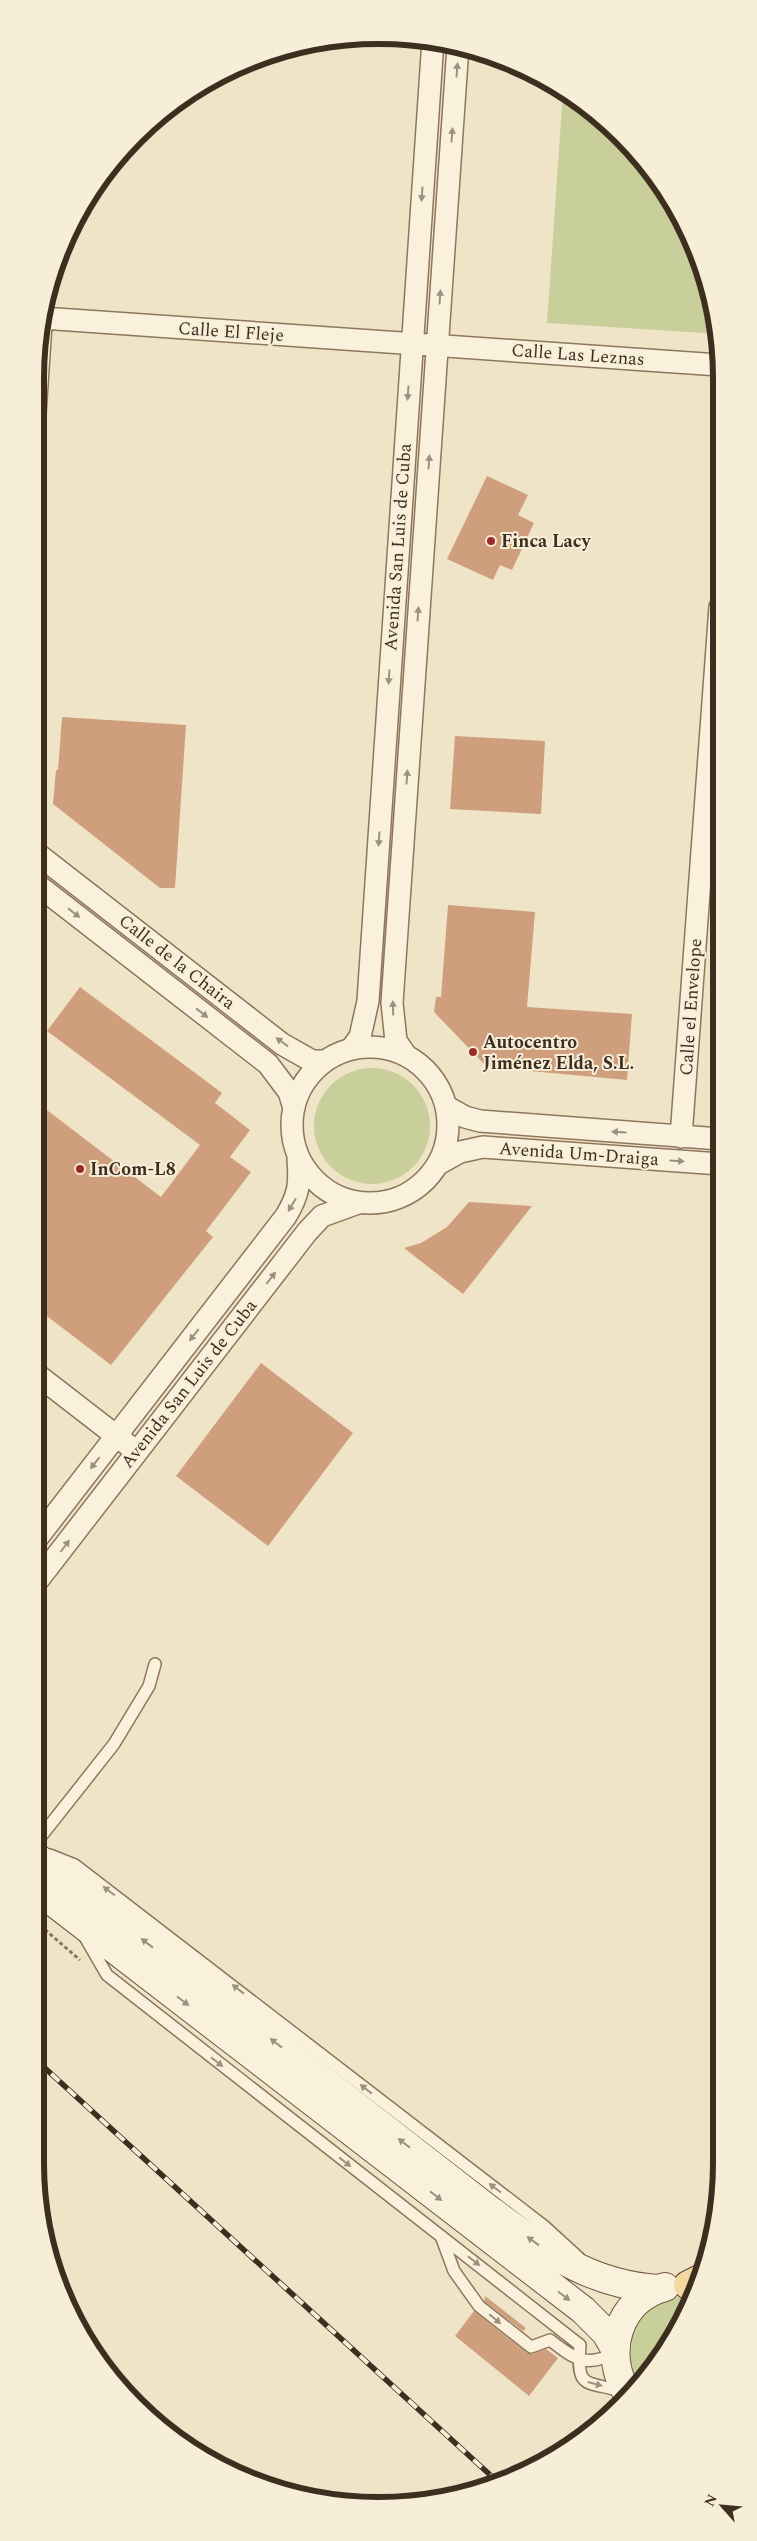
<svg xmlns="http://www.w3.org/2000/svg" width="757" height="2541" viewBox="0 0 757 2541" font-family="Spectral,serif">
  <rect width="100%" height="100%" fill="#f0e4c8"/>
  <path fill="#c9cf9b" d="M563,92L637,152L687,227L719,334L547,323Z
    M314 1126a58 58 0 1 1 116 0a58 58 0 1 1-116 0Z
    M680,2297L693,2299L664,2353L635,2385L632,2380L627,2340L643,2312L667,2299Z"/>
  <path fill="#cf9f7d" d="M487,476L528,495L518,515L534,523L512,570L500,565L493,580L447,559Z
    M62,717L186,725L175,888H160L53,804L56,770H58Z
    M455,736L545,741L541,814L450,809Z
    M448,905L535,912L527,1007L632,1014L627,1080L487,1067L434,1012L436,997H441Z
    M80,987L222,1093L215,1103L250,1130L230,1157L251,1172L206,1231L213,1237L111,1365L35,1307V1101L161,1197L200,1145L47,1031Z
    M469,1202L532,1206L463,1294L404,1248L421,1243L447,1227Z
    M261,1363L353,1433L268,1546L176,1476Z
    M485,2296L526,2328L523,2331L484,2301Z
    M474,2311L527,2353L533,2354L546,2349L558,2358L529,2396L455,2336Z"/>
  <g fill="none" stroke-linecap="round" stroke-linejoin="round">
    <defs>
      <path id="lane" d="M35,1844L114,1744L149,1686L155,1664
        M50,1855L75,1865L544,2226L579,2258
        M85,1937L107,1975L580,2345C576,2392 587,2380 624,2392
        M441,2236L454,2271L479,2306L531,2347L550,2340C572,2357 586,2369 614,2353"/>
      <path id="street" d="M42,318L719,365
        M35,414L42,309
        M35,852L282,1044L312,1061H325
        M35,883L268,1064L289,1092L294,1108
        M292 1125a78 78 0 1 1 156 0a78 78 0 1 1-156 0Z
        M351,1049L360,1037L368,1001L433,40
        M405,1054L396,1041L392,1003L458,46
        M447,1107L465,1117L480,1121L720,1139
        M681,1137L720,607
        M440,1163L460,1152L483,1147L720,1164
        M35,1373L128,1445
        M35,1541L286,1216C299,1194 300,1184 298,1159
        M35,1584L307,1232L322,1216L358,1203"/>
      <path id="secondary" d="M35,1856L491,2211C547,2251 587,2284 658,2289
        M35,1888L583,2310L606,2333L614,2347
        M627,2393C603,2354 617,2300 665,2287"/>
      <path id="primary" d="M688,2285L700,2279"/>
    </defs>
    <use href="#lane" stroke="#8d765c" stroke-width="14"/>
    <use href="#street" stroke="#8d765c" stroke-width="24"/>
    <use href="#secondary" stroke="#6f573f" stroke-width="30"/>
    <use href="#primary" stroke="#5b4430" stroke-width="30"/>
    <path stroke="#8d765c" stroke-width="3" stroke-dasharray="4 2.5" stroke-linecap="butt" d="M35,1921L80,1960"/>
    <use href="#lane" stroke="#faf1dc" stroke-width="11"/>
    <use href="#street" stroke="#faf1dc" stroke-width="21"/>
    <use href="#secondary" stroke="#faf1dc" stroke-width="28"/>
    <use href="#primary" stroke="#f3d9a0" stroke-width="28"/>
    <defs>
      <path id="rail" d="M35,2059L499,2483"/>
    </defs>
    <use href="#rail" stroke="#3d2e20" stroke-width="5.5"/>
    <use href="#rail" stroke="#f7eed8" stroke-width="4" stroke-dasharray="11" stroke-linecap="butt"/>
  </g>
  <defs><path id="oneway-solid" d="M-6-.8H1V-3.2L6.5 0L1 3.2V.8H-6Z" transform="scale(1.25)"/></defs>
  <g fill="#9c907e">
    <use href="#oneway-solid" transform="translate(457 70) rotate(-86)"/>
    <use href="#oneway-solid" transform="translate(452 135) rotate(-86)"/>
    <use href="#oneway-solid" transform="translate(422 194) rotate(94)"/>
    <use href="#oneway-solid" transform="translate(440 297) rotate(-86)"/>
    <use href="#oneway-solid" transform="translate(408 393) rotate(94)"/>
    <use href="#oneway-solid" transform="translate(429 462) rotate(-86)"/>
    <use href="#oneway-solid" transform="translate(418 614) rotate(-86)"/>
    <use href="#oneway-solid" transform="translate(389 677) rotate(94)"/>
    <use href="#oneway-solid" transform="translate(407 777) rotate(-86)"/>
    <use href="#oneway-solid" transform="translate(379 839) rotate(94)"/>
    <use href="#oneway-solid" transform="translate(74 913) rotate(38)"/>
    <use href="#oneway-solid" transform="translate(393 1008) rotate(-92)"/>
    <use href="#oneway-solid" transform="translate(202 1013) rotate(38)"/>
    <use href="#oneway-solid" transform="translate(282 1042) rotate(-144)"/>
    <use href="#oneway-solid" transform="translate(619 1132) rotate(-176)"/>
    <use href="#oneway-solid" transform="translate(677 1161) rotate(4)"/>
    <use href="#oneway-solid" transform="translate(292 1205) rotate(121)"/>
    <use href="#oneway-solid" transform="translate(271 1278) rotate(-52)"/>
    <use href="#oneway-solid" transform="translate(194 1335) rotate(128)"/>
    <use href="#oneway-solid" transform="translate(95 1463) rotate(128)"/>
    <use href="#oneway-solid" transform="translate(65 1546) rotate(-53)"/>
    <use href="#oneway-solid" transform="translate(109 1891) rotate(-143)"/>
    <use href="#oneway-solid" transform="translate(147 1943) rotate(-142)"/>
    <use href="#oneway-solid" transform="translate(238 1989) rotate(-142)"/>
    <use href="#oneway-solid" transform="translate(183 2001) rotate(37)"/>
    <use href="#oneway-solid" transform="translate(276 2043) rotate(-142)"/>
    <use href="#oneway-solid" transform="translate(217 2062) rotate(38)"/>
    <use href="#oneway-solid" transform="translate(366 2089) rotate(-142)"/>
    <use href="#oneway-solid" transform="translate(404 2143) rotate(-142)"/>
    <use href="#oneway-solid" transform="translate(345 2162) rotate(38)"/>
    <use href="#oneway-solid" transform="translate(495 2188) rotate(-143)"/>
    <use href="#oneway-solid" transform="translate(436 2196) rotate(38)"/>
    <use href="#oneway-solid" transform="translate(533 2241) rotate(-144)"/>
    <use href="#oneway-solid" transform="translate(474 2261) rotate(38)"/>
    <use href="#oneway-solid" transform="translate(564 2296) rotate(37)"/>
    <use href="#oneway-solid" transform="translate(495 2319) rotate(40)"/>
    <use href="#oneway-solid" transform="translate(595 2384) rotate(15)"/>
  </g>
  <g fill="#9e2a2b" stroke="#f7eed8" stroke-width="2">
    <circle cx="491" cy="541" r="5"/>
    <circle cx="473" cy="1052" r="5"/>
    <circle cx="80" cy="1169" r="5"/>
  </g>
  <g text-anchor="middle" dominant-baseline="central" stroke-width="4" stroke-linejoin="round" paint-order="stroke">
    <g font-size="18" fill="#3d2e20" stroke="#f7eed8">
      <text transform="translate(231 332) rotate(4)">Calle El Fleje</text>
      <text transform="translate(578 355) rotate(4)">Calle Las Leznas</text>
      <text transform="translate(398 547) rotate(-86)">Avenida San Luis de Cuba</text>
      <text transform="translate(177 962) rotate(38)">Calle de la Chaira</text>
      <text transform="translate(691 1007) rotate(-86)">Calle el Envelope</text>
      <text transform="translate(579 1154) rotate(4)">Avenida Um-Draiga</text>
      <text transform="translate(189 1384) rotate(-52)">Avenida San Luis de Cuba</text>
    </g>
    <g font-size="18" font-weight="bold" fill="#3d2e20" stroke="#f7eed8" text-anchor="start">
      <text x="501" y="541">Finca Lacy</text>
      <text x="483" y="1042">Autocentro<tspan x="483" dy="21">Jiménez Elda, S.L.</tspan></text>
      <text x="90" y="1169">InCom-L8</text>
    </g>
  </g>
  <path d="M0 0H757V2541H0ZM378 44H379A334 334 0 0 1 713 378V2163A334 334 0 0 1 379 2497H378A334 334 0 0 1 44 2163V378A334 334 0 0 1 378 44Z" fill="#f7eed8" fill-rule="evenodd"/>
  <path fill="none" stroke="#3d2e20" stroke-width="6" d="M378 44H379A334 334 0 0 1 713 378V2163A334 334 0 0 1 379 2497H378A334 334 0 0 1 44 2163V378A334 334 0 0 1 378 44Z"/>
  <g transform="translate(722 2506) rotate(297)" stroke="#f7eed8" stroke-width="4" paint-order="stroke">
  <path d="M0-4L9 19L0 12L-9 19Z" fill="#3d2e20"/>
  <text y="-8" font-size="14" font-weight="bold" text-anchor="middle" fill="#3d2e20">N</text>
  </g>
</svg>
